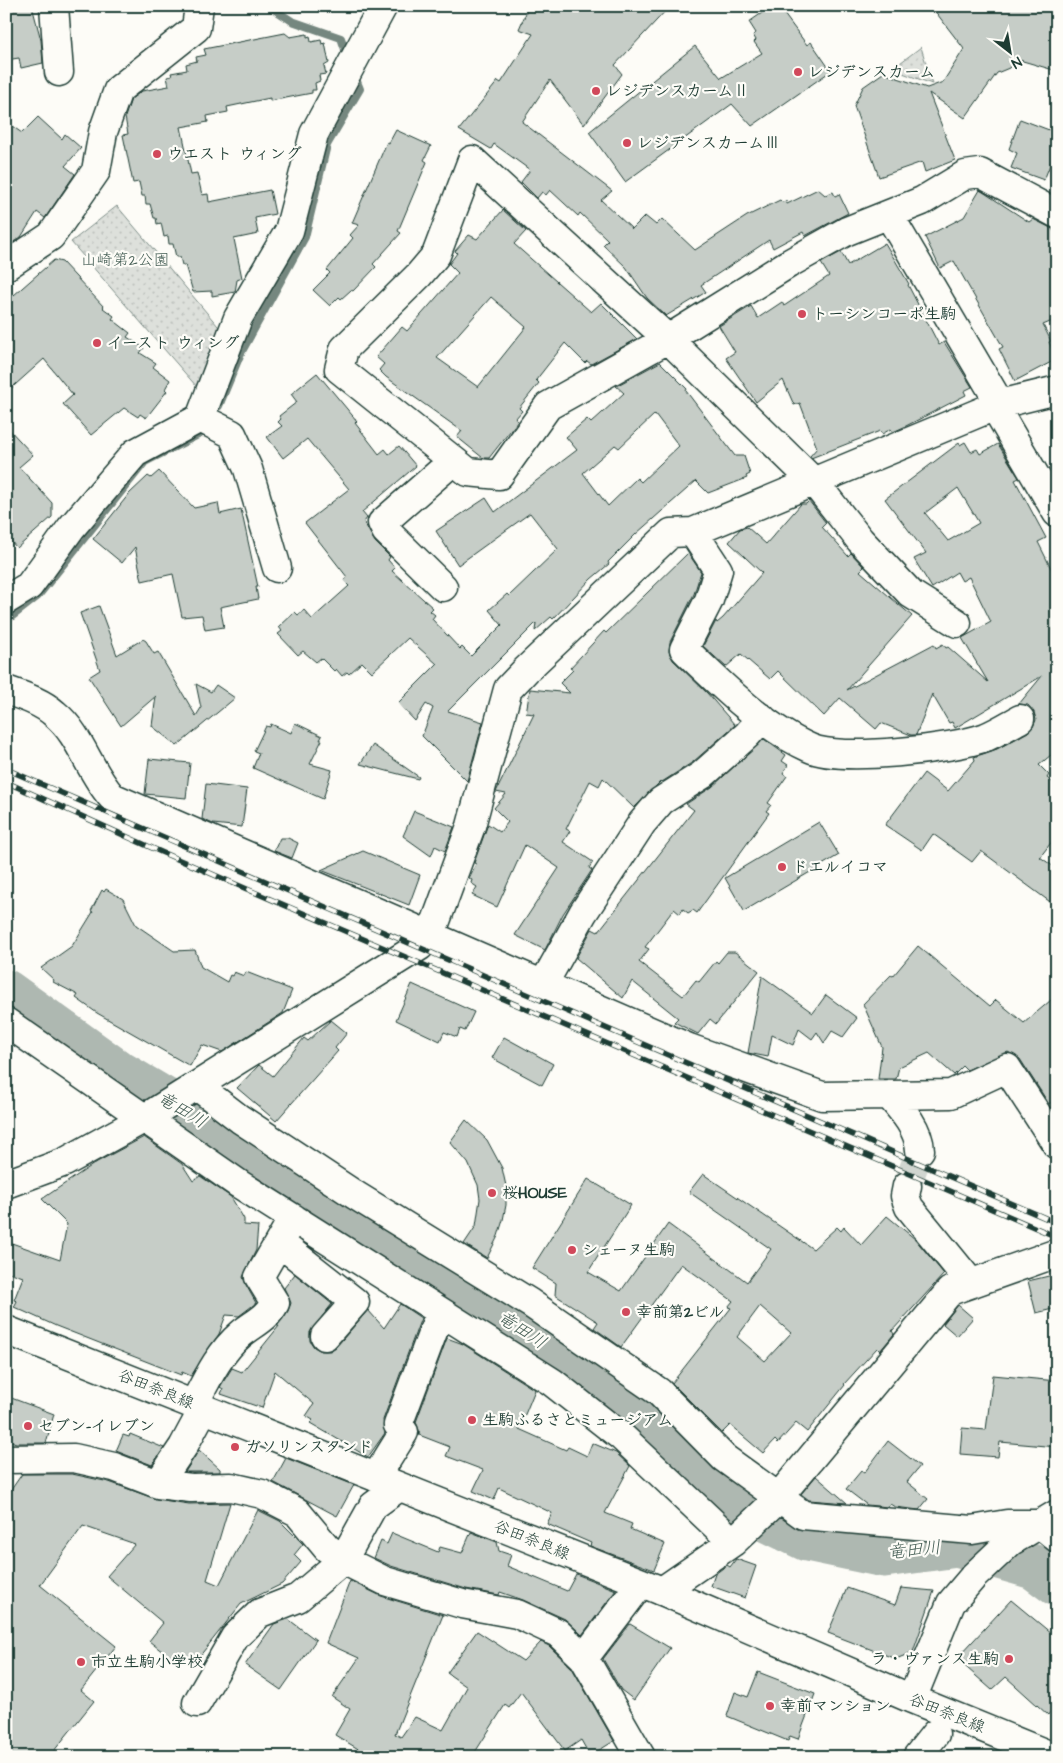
<svg xmlns="http://www.w3.org/2000/svg" width="1063" height="1763" viewBox="0 0 1063 1763" font-family="'Architects Daughter','Klee One',sans-serif">
  <defs>
    <pattern id="park-dots" width="8" height="8" patternUnits="userSpaceOnUse" patternTransform="scale(1.25)"><rect width="8" height="8" fill="#dde0db"/><path d="M2 2h.1M6 6h.1" fill="none" stroke="#bdc1bd" stroke-width="1.8" stroke-linecap="round"/></pattern>
  </defs>
  <rect width="100%" height="100%" fill="#fdfcf7"/>
  <filter id="ink" filterUnits="userSpaceOnUse"><feTurbulence type="fractalNoise" baseFrequency=".02" numOctaves="2"/><feDisplacementMap in="SourceGraphic" scale="10" xChannelSelector="R" yChannelSelector="G"/><feConvolveMatrix kernelMatrix="1 2 1 2 8 2 1 2 1" color-interpolation-filters="sRGB"/></filter>
  <g filter="url(#ink)">
    <path fill="url(#park-dots)" stroke="#7e8e88" d="M921,47L932,84L892,69Z
      M117,206L223,332L197,387L71,242Z"/>
    <g fill="none" stroke-linecap="round" stroke-linejoin="round">
      <path stroke="#75877f" stroke-width="8" d="M269,6L292,21L341,38L348,58
        M219,406L241,353L305,237L327,145L360,89L354,74
        M6,621L38,596L145,462L210,429"/>
      <path stroke="#aeb8b1" stroke-width="45" d="M6,992L116,1071L209,1126L386,1243L629,1399L743,1508L807,1539L884,1555L957,1545L1034,1567L1057,1584"/>
    </g>
    <path fill="#c6cdc7" stroke="#1f3d34" fill-rule="evenodd" d="M6,6H32L41,40L43,63L21,68L19,58L6,60Z
      M529,6H670L615,65L622,74L584,125L550,80L522,122L612,191L601,200L632,229L645,216L656,225L662,219L695,250L747,216L780,200L782,202L786,201L787,204L818,189L825,195L833,192L835,196L839,194L848,213L805,236L803,232L773,248L769,240L701,285L706,292L666,316L647,298L626,267L603,245L608,240L580,213L578,216L550,190L546,195L542,192L537,198L521,182L530,170L494,144L491,149L459,130L498,81L501,83L533,34L519,29Z
      M772,6H778L807,45L811,42L831,71L752,126L732,104L625,182L589,132L695,46L721,78L762,53L754,42L756,40L753,35L756,33L749,22Z
      M931,6H1057V71L1016,59L1009,68L997,73L965,118L929,93L955,160L925,172L922,162L879,177L854,106L863,87L883,73L927,88L943,82L964,49Z
      M285,33L290,37L307,34V37L310,36L311,42L321,40L322,44L325,43L329,63L324,66L326,74L319,75L320,81L315,83L316,90H312V93L270,101V98L227,107L228,112L207,116L208,122L181,127L191,174L197,173L202,195L208,194L209,202L270,190L275,214L255,218L258,234L234,239L242,278L237,280L235,292L212,296V291L193,292L185,265H182L180,257H176L173,244H169L168,236L164,237L161,223L157,224L156,218H154L150,204H146L145,196H142L139,182L133,183L123,135L128,134L125,117L131,99L142,91L169,86L167,77L172,76L171,73L187,70L186,64L197,61L196,57L206,55L204,49Z
      M38,117L62,139L65,134L81,148L65,166L75,174L45,218L37,212L21,237L6,247V122L22,133Z
      M1020,119L1057,133V147L1044,180L1011,168L1017,153L1009,149Z
      M396,130L431,146L424,160L427,162L398,231L401,233L373,264L376,267L353,291L351,290L341,299L339,297L330,306L313,290L330,273L327,270L353,238L350,235L359,225L352,223L387,142L389,143Z
      M980,190L1029,222L1033,219L1051,228L1057,235V319L1043,325L1051,341L1049,342L1057,359L1015,381L999,349L1003,347L954,261L940,268L925,237L964,217Z
      M503,210L526,231L514,244L591,312L601,303L637,339L591,364L587,361L585,363L565,343L536,380L539,383L519,408L522,411L515,419L518,421L489,458H483L457,437L462,431L386,377L379,370L384,364L376,357L402,327L407,331L458,273L449,264L457,253L455,251L469,235L477,239ZM491,297L526,327L478,387L437,358Z
      M885,243L909,284L908,285L939,345L944,342L972,387L964,391L966,395L904,427L893,432L891,429L882,434L880,431L811,458L810,456L817,448L800,403L794,405L783,380L756,402L726,358L735,352L719,326L751,306L758,318L782,302L784,306L829,276L821,263L841,252L848,265Z
      M54,260L62,262L104,307L103,308L114,316L112,319L130,333L127,337L144,348L140,353L156,363L153,367L170,380L165,389L167,391L146,418L140,414L138,417L124,408L91,435L63,404L73,395L44,359L6,393V302Z
      M660,362L687,389L686,391L735,456H744L750,474L746,476L747,478L708,493L696,481L636,534L608,562L609,564L591,579L553,619L551,617L535,631L536,623L448,711L483,722L467,781L422,736L433,708L426,704L415,721L398,703L437,664L408,638L372,672L362,662L349,674L347,672L342,676L336,669L334,671L321,658L316,662L303,651L298,655L278,634L282,631L279,627L295,612L298,615L304,610L312,619L349,586L344,581L347,577L305,523L349,489L307,439L283,458L267,437L282,426L278,422L281,419L279,416L297,402L291,394L317,373L357,421L355,423L379,454L385,449L389,454L399,446L416,466L362,512L367,518L364,522L375,542L390,557L388,560L395,568L392,571L433,608L430,611L435,615L432,619L460,649L462,647L471,656L502,625L489,610L507,594L509,596L558,549L530,513L458,565L436,531L486,498L495,512L577,450L566,437L587,419L591,423L624,393L616,386ZM655,414L679,446L641,482L637,478L608,506L583,473L615,445L619,448Z
      M6,426L33,455L19,467L52,503V517L17,548L6,536Z
      M965,442L971,452L977,449L980,454L998,444L1019,478L1015,480L1046,538L1038,542L1057,580V750L1039,765L1049,775L1047,778L1057,786V835L1040,857L1057,869V907L981,851L972,862L933,834L922,850L885,825L924,773L948,791L975,760L974,757L997,749L1028,732L1033,727L1036,720L1034,712L1028,705L1019,704L1042,676L955,728L952,722L949,723L932,694L916,735H911L881,723L876,729L840,698L824,716L778,671L770,679L741,654L726,667L703,646L716,621L717,623L723,618L762,573L729,542L740,529L747,527L766,544L801,504H806L809,501L826,523L822,527L848,556L851,553L864,567L860,571L912,616L847,690L934,644L936,648L943,644L946,648L948,647L988,682L962,638L991,622L969,577L962,581L957,572L932,588L914,559L926,553L885,499L959,443L960,445ZM958,488L979,523L948,541L925,513Z
      M159,471L194,508L218,503L220,514L241,509L258,587H256L258,599L220,607L224,627L205,630L202,615L182,617L173,574L142,581L135,547L122,563L93,539L129,494L148,476L151,478Z
      M688,553L701,572L694,594L670,642L669,652L673,660L707,693L735,725L693,762L662,782L661,781L634,808L603,778L599,786L590,781L566,829L570,831L563,842L593,862L589,868L592,870L563,914L545,950L515,935L559,868L525,845L497,907L472,895L477,887L471,883L472,880L469,878L476,864L474,863L488,824L500,832L508,822L494,808L506,794L496,792L534,714L526,713L530,689L570,693L560,683L573,670L570,668L604,631L606,633Z
      M99,606L117,655L143,639L146,641L154,654L158,652L196,716L201,708L196,684L211,692L216,685L235,698L177,746L152,726L156,696L121,726L89,677L100,670L80,613Z
      M295,723L322,736L320,740H322L310,764L332,770L323,799L253,768L259,753L254,751L266,726L270,727L271,724L291,733Z
      M764,739L786,755L782,761L788,765L783,773L787,776L768,803L771,805L766,811L769,813L697,913L693,910L688,913L683,909L680,914L674,909L645,947L649,949L639,962L683,996L696,980L699,982L716,961L718,963L727,952H735L759,971L716,1024L710,1019L698,1034L674,1022L678,1018L632,981L623,998L576,958L592,929L598,932L694,810L686,804L712,787Z
      M373,745L419,777L418,779L360,764Z
      M149,759L190,763L186,798L145,794Z
      M206,784L247,789L242,827L213,824L202,819Z
      M414,811L454,827L445,851L435,846L431,856L403,836Z
      M819,822L839,855L744,911L725,878Z
      M280,838H288L298,843L292,858L274,851Z
      M363,851L420,875L409,905L321,870Z
      M106,889L123,899L136,925L174,951L195,950L201,967L227,982L230,975L232,976L234,972L244,976L246,972L292,990L283,1013L222,1052L202,1045L190,1066L97,1013L76,998L78,995L53,982L54,980L41,968L72,946L93,912L91,911L102,890L104,892Z
      M918,946L990,1006L996,1000L1024,1023L1057,995V1098L1049,1104L1020,1059L1008,1052L967,1070L963,1066L954,1075L929,1053L899,1067L896,1079H878L882,1047L863,1004L891,975L893,976Z
      M762,976L813,1013L826,995L857,1018L843,1037L832,1031L824,1043L817,1032L812,1039L799,1029L793,1045L772,1035L768,1057L748,1053Z
      M412,984L474,1012L465,1031L460,1029L457,1037L444,1032L440,1041L396,1020Z
      M331,1020L347,1033L335,1048L338,1051L276,1121L237,1088L259,1065L273,1076L304,1038L308,1041Z
      M504,1037L553,1064L542,1085L492,1058Z
      M466,1120L487,1140L502,1168L506,1186V1205L503,1220L498,1236L487,1258L464,1244L476,1226L480,1199L478,1185L468,1163L450,1142Z
      M144,1137L182,1164L193,1181L200,1176L231,1197L244,1219V1225L258,1226L256,1250L243,1277L246,1285L256,1303L239,1316L226,1315L219,1334L191,1376L182,1372L181,1375L56,1326L14,1307L17,1301L14,1300L23,1277L6,1271V1241L60,1260L67,1224L42,1199L97,1162Z
      M703,1174L813,1249L837,1227L841,1231L844,1227L861,1245L887,1216L915,1239L944,1274L892,1331L894,1334L880,1351L877,1348L844,1384L845,1385L807,1432L796,1423L778,1443L775,1440L763,1453L730,1425L722,1433L672,1383L731,1308L728,1307L733,1301L681,1264L621,1347L594,1328L598,1322L555,1295L556,1283L532,1268L588,1179L631,1205L588,1272L621,1291L668,1224L747,1282L771,1249L689,1192ZM760,1306L791,1333L765,1361L737,1337Z
      M295,1274L332,1304L310,1332V1341L314,1347L321,1351H330L336,1347L368,1310L384,1328L400,1304L421,1318L383,1420L385,1433L368,1457L310,1423L313,1420L306,1416L314,1404L275,1371L262,1408L221,1394L223,1389L220,1387L232,1368L242,1372L279,1326H277L288,1311L291,1303L284,1288Z
      M1057,1274V1308L1036,1313L1028,1281Z
      M958,1305L973,1318L957,1336L943,1324Z
      M447,1338L463,1344L535,1390L519,1429L566,1450L568,1447L587,1456L592,1443L616,1453L630,1466L605,1513L632,1524L630,1529L665,1544L654,1570L590,1546L591,1543L547,1524L552,1513L499,1488L494,1500L473,1491L483,1470L446,1456L450,1447L419,1435V1430L416,1422Z
      M993,1375L1057,1381V1447L1000,1442L998,1457L960,1454L962,1428L986,1430Z
      M6,1396L54,1414L46,1443H16L6,1439Z
      M130,1434L164,1448L152,1465L116,1451L123,1435L129,1437Z
      M888,1441L920,1466L907,1482L928,1499L919,1510L895,1507L890,1504L888,1507L867,1505L846,1489L861,1471L864,1473Z
      M199,1450L220,1469V1472H185Z
      M286,1458L354,1485L337,1516L273,1482Z
      M22,1474H72L109,1482L156,1499L189,1504L230,1503L207,1580L219,1585L258,1510L280,1521L303,1544L294,1555L301,1562L282,1584L241,1604L195,1662L185,1655L178,1664L149,1641L163,1623L107,1576L135,1544L83,1526L40,1585L116,1646L81,1690L94,1701L49,1757H6V1497Z
      M816,1476L847,1503L809,1500L801,1494Z
      M471,1532L497,1542L499,1551L511,1555L507,1566L567,1591L576,1574L616,1590L582,1635L565,1619L523,1600L500,1592L499,1595L466,1589L391,1566L374,1558L381,1541L387,1544L392,1533L438,1552L440,1547L462,1553Z
      M736,1559L756,1566L745,1598L711,1586L715,1574L727,1565L730,1567Z
      M350,1581L381,1596L443,1615L395,1734L401,1737L415,1717L443,1730L467,1687L447,1673L477,1631L523,1661L541,1642L549,1646L572,1668L614,1741L590,1756L581,1740L565,1751L521,1692L509,1708L505,1705L472,1757H379L360,1750L335,1735L350,1709L332,1697L359,1658L326,1643Z
      M847,1588L895,1605L901,1588L934,1591L913,1652L896,1659L828,1633Z
      M1011,1600L1057,1638V1703L1048,1715L1006,1677L992,1690L959,1661L962,1657L960,1655Z
      M288,1619L316,1640L281,1690L245,1665L274,1624Z
      M630,1624L670,1648L634,1700L621,1690L603,1659Z
      M758,1672L815,1694L798,1739L790,1736L788,1741L727,1716L735,1692L748,1697Z"/>
    <g fill="none" stroke-linecap="round" stroke-linejoin="round">
      <path stroke="#d1d6d0" stroke-width="28" stroke-dasharray="28 14" stroke-linecap="butt" d="M907,1186L920,1150"/>
      <defs>
        <path id="street" d="M54,6L59,72
          M889,215L1000,404
          M6,266L51,236L96,171L103,132L118,90L196,28L199,6
          M995,407L1057,513
          M200,418L232,434L248,469L277,568
          M693,532L718,570L709,600L684,649C720,684 763,727 810,748C840,762 954,749 986,737C998,732 1009,725 1020,719
          M443,587L386,531L382,523L453,461
          M6,600L29,586L71,528L135,453L200,418L238,318L289,231L314,134L383,6
          M957,623L911,594L860,540L815,483L668,339L472,160L436,255L419,275L344,349L339,369L468,472L499,475L548,406L668,339L788,264L847,231L922,201L965,175L980,173L1057,214
          M6,690C23,696 42,702 55,714C81,735 89,772 112,797L689,1048L822,1096L889,1095C902,1110 919,1129 920,1150
          M544,983L583,913L642,823L661,801L702,775L747,735L762,718
          M6,1022L239,1184L552,1382L622,1437L733,1542
          M197,1086L240,1119L355,1195L530,1303L659,1392L724,1458L803,1515L972,1530L1007,1524H1040L1057,1538
          M889,1095L951,1094L1007,1068L1057,1145
          M6,1184L65,1162L145,1118L420,946L436,921L471,826L508,689L526,670L671,533L693,532L1000,404L1057,390
          M907,1186L905,1196L909,1207L971,1283
          M280,1243L355,1302L325,1336
          M194,1404C207,1379 219,1353 241,1334C254,1323 267,1319 275,1303L259,1277L293,1218
          M6,1459L74,1458L114,1467L158,1484L191,1488L231,1487L262,1494L297,1512L327,1548L343,1560L385,1581L462,1604L517,1614L558,1633L584,1658L641,1757
          M376,1477L404,1432L398,1425L440,1313
          M158,1484L183,1447L204,1408
          M662,1591L733,1542L772,1505L950,1291L1057,1253
          M584,1658L641,1583
          M197,1703L235,1637L260,1613L298,1598L343,1560L373,1506L399,1487
          M917,1757L935,1734"/>
        <path id="secondary" d="M6,1330L662,1591L912,1699L1054,1757
          M912,1699L951,1603L974,1576L1010,1542L1057,1514"/>
      </defs>
      <use href="#street" stroke="#1f3d34" stroke-width="31"/>
      <use href="#secondary" stroke="#1f3d34" stroke-width="31"/>
      <use href="#street" stroke="#fdfcf7" stroke-width="28"/>
      <use href="#secondary" stroke="#fdfcf7" stroke-width="28"/>
      <defs>
        <path id="rail" d="M6,769L1057,1223
          M6,782L161,852L1057,1237"/>
      </defs>
      <use href="#rail" stroke="#1f3d34" stroke-width="5.5"/>
      <use href="#rail" stroke="#fdfcf7" stroke-width="4" stroke-dasharray="11" stroke-linecap="butt"/>
    </g>
  </g>
  <g fill="#d1495b" stroke="#fdfcf7" stroke-width="2">
    <circle cx="798" cy="72" r="5"/>
    <circle cx="596" cy="91" r="5"/>
    <circle cx="627" cy="143" r="5"/>
    <circle cx="157" cy="154" r="5"/>
    <circle cx="802" cy="314" r="5"/>
    <circle cx="97" cy="343" r="5"/>
    <circle cx="782" cy="867" r="5"/>
    <circle cx="492" cy="1193" r="5"/>
    <circle cx="572" cy="1250" r="5"/>
    <circle cx="626" cy="1312" r="5"/>
    <circle cx="472" cy="1420" r="5"/>
    <circle cx="28" cy="1426" r="5"/>
    <circle cx="235" cy="1447" r="5"/>
    <circle cx="1009" cy="1659" r="5"/>
    <circle cx="81" cy="1662" r="5"/>
    <circle cx="770" cy="1706" r="5"/>
  </g>
  <g text-anchor="middle" dominant-baseline="central" stroke-width="4.5" stroke-linejoin="round" paint-order="stroke">
    <g font-size="16" font-weight="bold" fill="#1f3d34" stroke="#fdfcf7" text-anchor="start">
      <text x="808" y="72">レジデンスカーム</text>
      <text x="606" y="91">レジデンスカームⅡ</text>
      <text x="637" y="143">レジデンスカームⅢ</text>
      <text x="167" y="154">ウエスト ウィング</text>
      <text x="812" y="314">トーシンコーポ生駒</text>
      <text x="107" y="343">イースト ウィング</text>
      <text x="792" y="867">ドエルイコマ</text>
      <text x="502" y="1193">桜HOUSE</text>
      <text x="582" y="1250">シェーヌ生駒</text>
      <text x="636" y="1312">幸前第2ビル</text>
      <text x="482" y="1420">生駒ふるさとミュージアム</text>
      <text x="38" y="1426">セブン-イレブン</text>
      <text x="245" y="1447">ガソリンスタンド</text>
      <text x="999" y="1659" text-anchor="end">ラ・ヴァンス生駒</text>
      <text x="91" y="1662">市立生駒小学校</text>
      <text x="780" y="1706">幸前マンション</text>
    </g>
    <g font-size="16" fill="#455e55" stroke="#fdfcf7">
      <text x="125" y="260">山崎第2公園</text>
    </g>
    <g font-size="16" fill="#1f3d34" stroke="#fdfcf7">
      <text transform="translate(156 1389) rotate(22)">谷田奈良線</text>
      <text transform="translate(532 1540) rotate(22)">谷田奈良線</text>
      <text transform="translate(947 1713) rotate(22)">谷田奈良線</text>
    </g>
    <g font-size="18" font-style="italic" fill="#435c53" stroke="#fdfcf7">
      <text transform="translate(182 1110) rotate(31)">竜田川</text>
      <text transform="translate(522 1330) rotate(33)">竜田川</text>
      <text transform="translate(914 1550) rotate(-6)">竜田川</text>
    </g>
  </g>
  <rect width="1063" height="1763" fill="none" stroke="#fdfcf7" stroke-width="25"/>
  <rect x="12" y="12" width="1038" height="1738" fill="none" stroke="#1f3d34" stroke-width="2" filter="url(#ink)"/>
  <g transform="translate(1010 52) rotate(149)" stroke="#fdfcf7" stroke-width="4" paint-order="stroke">
  <path d="M0-4L9 19L0 12L-9 19Z" fill="#1f3d34"/>
  <text y="-8" font-size="14" font-weight="bold" text-anchor="middle" fill="#1f3d34">N</text>
  </g>
</svg>
